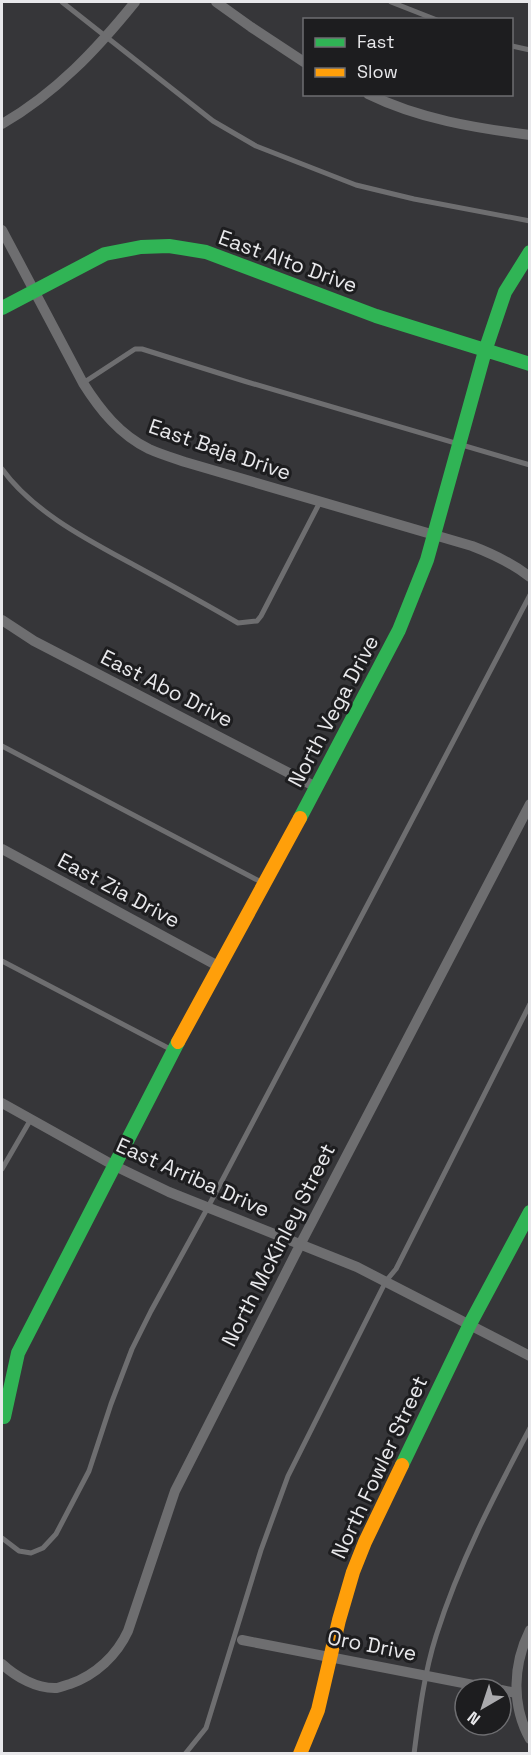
<svg xmlns="http://www.w3.org/2000/svg" width="531" height="1755" viewBox="0 0 531 1755" font-family="'Space Grotesk',sans-serif">
  <rect width="100%" height="100%" fill="#363639"/>
  <g fill="none" stroke-linecap="round" stroke-linejoin="round">
    <path stroke="#6e6e70" stroke-width="5" d="M62,2L213,121L256,146L356,185L414,199L530,221
      M391,2L437,20
      M512,46L530,50
      M83,383L135,349H142L244,381L530,465
      M2,469C33,512 88,540 134,565C169,584 204,603 238,623L257,621L261,616L320,502
      M2,746L263,883
      M2,961L172,1050
      M2,1169L31,1119
      M2,1538L19,1551L31,1553L43,1548L56,1534L89,1471L111,1404L132,1349L151,1311L207,1209L380,881L530,595
      M185,1754L206,1728L261,1550L288,1476L386,1281L396,1269L530,1004
      M414,1754C419,1715 424,1674 436,1636C459,1563 494,1496 530,1428"/>
    <path stroke="#6e6e70" stroke-width="10" d="M216,2L251,27L304,62
      M368,94C419,119 475,128 530,135
      M2,124C56,93 97,49 135,2
      M2,230L83,383C100,410 120,435 149,449C160,454 173,458 185,462L472,546C493,554 512,563 530,577
      M2,620L34,641L316,787
      M2,849L218,966
      M2,1103L113,1165L169,1192L357,1267L530,1356
      M530,1630C513,1664 511,1705 530,1739
      M242,1640L494,1689
      M2,1664C16,1677 37,1689 57,1688C61,1687 66,1685 70,1684C96,1675 117,1655 128,1631L175,1491L301,1243L530,804
      M501,1690L516,1693"/>
    <path stroke="#30b455" stroke-width="14" d="M2,308L105,254L141,247L169,246L206,252L376,316L530,364
      M300,818L399,630L427,560L485,351L505,292L530,252
      M4,1417L18,1353L178,1042
      M402,1465L470,1324L530,1212"/>
    <path stroke="#ff9f0a" stroke-width="14" d="M178,1042L300,818
      M300,1754L318,1710L339,1620L353,1572L365,1542L402,1465"/>
  </g>
  <g text-anchor="middle" dominant-baseline="central" stroke-width="6" stroke-linejoin="round" paint-order="stroke">
    <g font-size="21" fill="#e8e8eb" stroke="#1d1d1f">
      <text transform="translate(288 261) rotate(20)">East Alto Drive</text>
      <text transform="translate(220 449) rotate(19)">East Baja Drive</text>
      <text transform="translate(167 688) rotate(27)">East Abo Drive</text>
      <text transform="translate(333 711) rotate(-62)">North Vega Drive</text>
      <text transform="translate(119 890) rotate(28)">East Zia Drive</text>
      <text transform="translate(193 1177) rotate(24)">East Arriba Drive</text>
      <text transform="translate(278 1245) rotate(-63)">North McKinley Street</text>
      <text transform="translate(379 1467) rotate(-65)">North Fowler Street</text>
      <text transform="translate(372 1645) rotate(11)">Oro Drive</text>
    </g>
  </g>
  <rect width="531" height="1755" fill="none" stroke="#e8e8eb" stroke-width="6"/>
  <rect x="303" y="18" width="210" height="78" fill="#1d1d1f" stroke="#6e6e71" stroke-width="1.5"/>
  <rect x="315" y="38" width="30" height="9" fill="#30b455" stroke="#6e6e71" stroke-width="1.5"/>
  <text x="357" y="48" font-size="18" fill="#e8e8eb">Fast</text>
  <rect x="315" y="68" width="30" height="9" fill="#ff9f0a" stroke="#6e6e71" stroke-width="1.5"/>
  <text x="357" y="78" font-size="18" fill="#e8e8eb">Slow</text>
  <g transform="translate(483 1707) rotate(219)"><circle r="28" fill="#1d1d1f" stroke="#6e6e71" stroke-width="1.5"/>
  <path d="M0-4.5L10 22L0 15L-10 22Z" fill="#aaaaad"/>
  <text y="-9" font-size="16" font-weight="bold" text-anchor="middle" fill="#e8e8eb">N</text>
  </g>
</svg>
